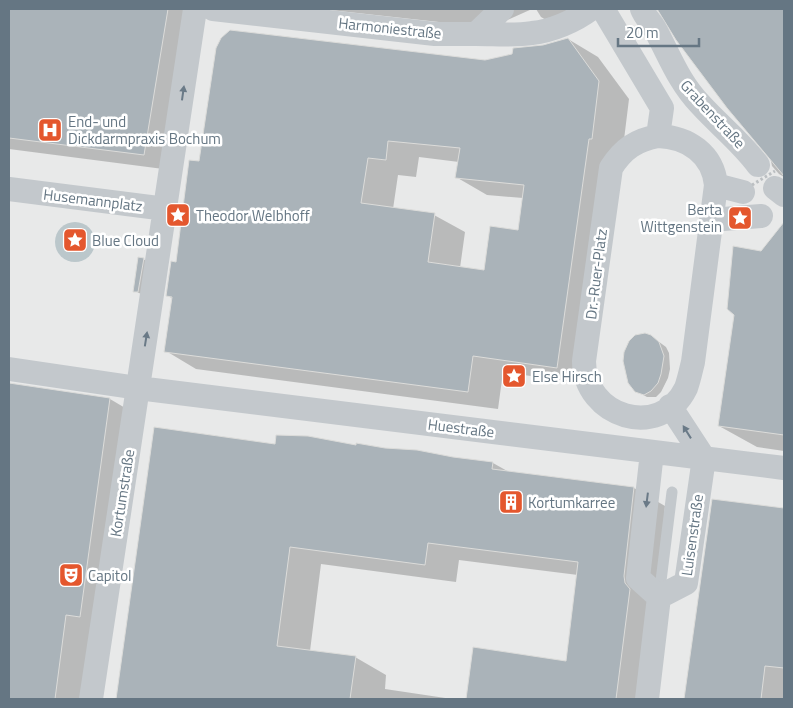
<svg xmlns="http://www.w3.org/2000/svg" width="793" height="708" viewBox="0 0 793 708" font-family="'Titillium Web',sans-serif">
  <rect width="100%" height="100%" fill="#fafaf8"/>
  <path fill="#e8e9e9" d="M9,9H784V699H9Z"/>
  <path fill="#bbc7cb" d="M55 242a20 20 0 1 1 40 0a20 20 0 1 1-40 0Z"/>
  <path fill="#0003" fill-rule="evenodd" d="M9,9H198L171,170L9,149Z
    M321,9H532L494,26L457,24Z
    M536,9H579L548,21L541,17Z
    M660,9H784V177L779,174L772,166L770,156Z
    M568,39L598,57L629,99L622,156L587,384L503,372L498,409L196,369L166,351L173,299L167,295L177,264L200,162L485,61ZM419,157L459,162L456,177L487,195L523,198L519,232L485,271L460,268L465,232L434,215L393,209L398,175L416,177Z
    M784,224V451L757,447L719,426L762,253Z
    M143,259L150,263L141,294L135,291Z
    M651,336L666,347L669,353L670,369L668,378L661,392L656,397H647L636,391Z
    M9,384L110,399L137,415L85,699H9Z
    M155,429L276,445L357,446L493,463L509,472L634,488L665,506L649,699H468L474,649L567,663L578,575L459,560L456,582L321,564L310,651L355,657L386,675L385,689L452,699H118Z
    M713,500L784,510V699H686Z"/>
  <path fill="#aab3b9" stroke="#dcdcda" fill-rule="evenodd" d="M9,9H168L144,155L9,138Z
    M657,9H784V176L727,108L676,40Z
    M230,30L485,60L512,54L513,48L543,45L568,38L599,81L592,139H589L557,368L473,356L468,392L164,352L172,297L166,296L171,261L176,262L189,160L199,161L216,48L221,38ZM388,141L460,148L455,178L524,185L518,230L490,226L484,270L428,262L435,213L361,203L368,158L386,160Z
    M784,222V435L718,426L734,315L727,309L733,246L761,251Z
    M138,257L144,258L138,292H133Z
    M645,333L651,335L659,342L664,356L661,374L658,383L651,391L644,395L635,392L628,383L623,361L624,352L629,341L635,335Z
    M9,383L110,398L80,617L66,615L55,699H9Z
    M154,427L275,444L276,435L308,436L356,445V443L385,448L417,450L453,457L493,462L492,469L634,487L624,576L625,583L630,589L616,699H466L473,647L566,661L578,562L428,543L425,565L290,547L277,646L356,656L350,699H116Z
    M712,499L784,508V668L765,666L761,699H684Z"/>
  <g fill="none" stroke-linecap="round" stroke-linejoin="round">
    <path stroke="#c3c8cc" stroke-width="11" d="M659,597L672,492"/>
    <path stroke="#c3c8cc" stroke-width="24" d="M213,9L435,34H476L502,9
      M603,9L662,108L658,136
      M642,9C645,17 652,23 656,31C670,57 679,82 700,104C719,125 741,142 758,165
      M476,34C495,34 514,36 532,33C552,31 575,21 591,9
      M658,136C688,137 713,154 716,185L693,362C691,370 689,380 686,388C660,441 584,417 584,361L611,168C623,149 636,140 658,136Z
      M716,185L743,192
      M775,188L784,195
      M9,189L166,209
      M711,220L761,216
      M9,369L138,388L784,468
      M652,452L638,578L659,597
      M659,597L686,583L704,458L670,406
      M91,699L195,9
      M647,699L659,597"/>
    <path stroke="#bbbfc2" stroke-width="3" stroke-dasharray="2.5 2.5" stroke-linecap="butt" d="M752,185L775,171"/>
  </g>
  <defs><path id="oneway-solid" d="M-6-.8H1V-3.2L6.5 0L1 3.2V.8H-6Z" transform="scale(1.25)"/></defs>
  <g fill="#6a7a87">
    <use href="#oneway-solid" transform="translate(183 93) rotate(-82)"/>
    <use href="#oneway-solid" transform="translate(146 339) rotate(-81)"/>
    <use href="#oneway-solid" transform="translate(687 432) rotate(-122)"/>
    <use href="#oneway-solid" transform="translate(647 500) rotate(97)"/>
  </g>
  <defs>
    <symbol id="hospital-square" viewBox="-11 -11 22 22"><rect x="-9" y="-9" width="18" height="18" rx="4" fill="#e4572e" stroke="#fff"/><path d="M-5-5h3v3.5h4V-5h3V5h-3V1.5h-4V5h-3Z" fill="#fff"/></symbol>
    <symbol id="sight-square" viewBox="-11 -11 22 22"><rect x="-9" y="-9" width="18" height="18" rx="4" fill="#e4572e" stroke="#fff"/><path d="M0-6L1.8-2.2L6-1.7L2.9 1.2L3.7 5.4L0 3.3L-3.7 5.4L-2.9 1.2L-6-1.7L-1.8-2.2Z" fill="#fff"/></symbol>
    <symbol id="building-square" viewBox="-11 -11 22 22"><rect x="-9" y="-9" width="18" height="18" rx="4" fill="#e4572e" stroke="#fff"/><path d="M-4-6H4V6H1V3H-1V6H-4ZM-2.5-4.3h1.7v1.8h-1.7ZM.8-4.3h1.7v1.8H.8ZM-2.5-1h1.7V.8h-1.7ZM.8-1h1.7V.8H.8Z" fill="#fff"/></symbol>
    <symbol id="theatre-square" viewBox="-11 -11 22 22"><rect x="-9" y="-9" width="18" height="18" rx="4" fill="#e4572e" stroke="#fff"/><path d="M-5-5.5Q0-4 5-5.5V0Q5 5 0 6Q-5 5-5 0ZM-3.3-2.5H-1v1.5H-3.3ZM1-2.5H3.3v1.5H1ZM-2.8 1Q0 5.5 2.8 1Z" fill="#fff"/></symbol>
  </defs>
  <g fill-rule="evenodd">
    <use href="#hospital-square" x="36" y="116" width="28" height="28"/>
    <use href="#sight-square" x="164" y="201" width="28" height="28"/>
    <use href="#sight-square" x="726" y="204" width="28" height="28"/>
    <use href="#sight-square" x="61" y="226" width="28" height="28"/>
    <use href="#sight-square" x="500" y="362" width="28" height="28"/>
    <use href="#building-square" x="497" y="488" width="28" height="28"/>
    <use href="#theatre-square" x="57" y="561" width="28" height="28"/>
  </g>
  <g text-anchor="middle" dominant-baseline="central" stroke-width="5" stroke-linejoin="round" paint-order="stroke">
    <g font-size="15" fill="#657683" stroke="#fff">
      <text transform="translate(390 28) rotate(6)">Harmoniestraße</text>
      <text transform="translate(713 114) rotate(47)">Grabenstraße</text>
      <text transform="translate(93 200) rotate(7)">Husemannplatz</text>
      <text transform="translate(596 274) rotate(-83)">Dr.-Ruer-Platz</text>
      <text transform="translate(461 428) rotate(7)">Huestraße</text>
      <text transform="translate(122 493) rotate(-81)">Kortumstraße</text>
      <text transform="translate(692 535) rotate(-82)">Luisenstraße</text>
    </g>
    <g font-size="15" fill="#657683" stroke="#fff" text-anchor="start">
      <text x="68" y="121">End- und<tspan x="68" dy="17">Dickdarmpraxis Bochum</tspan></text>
      <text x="722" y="209" text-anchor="end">Berta<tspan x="722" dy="17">Wittgenstein</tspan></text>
      <text x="196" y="215">Theodor Welbhoff</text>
      <text x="92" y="240">Blue Cloud</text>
      <text x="532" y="376">Else Hirsch</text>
      <text x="528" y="502">Kortumkarree</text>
      <text x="88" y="575">Capitol</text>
    </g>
  </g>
  <rect width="793" height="708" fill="none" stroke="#657683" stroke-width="20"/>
  <path d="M618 38v8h81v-8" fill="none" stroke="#657683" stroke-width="2.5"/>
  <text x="626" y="38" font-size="15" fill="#657683" stroke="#ffffff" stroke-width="4" paint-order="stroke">20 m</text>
</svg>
